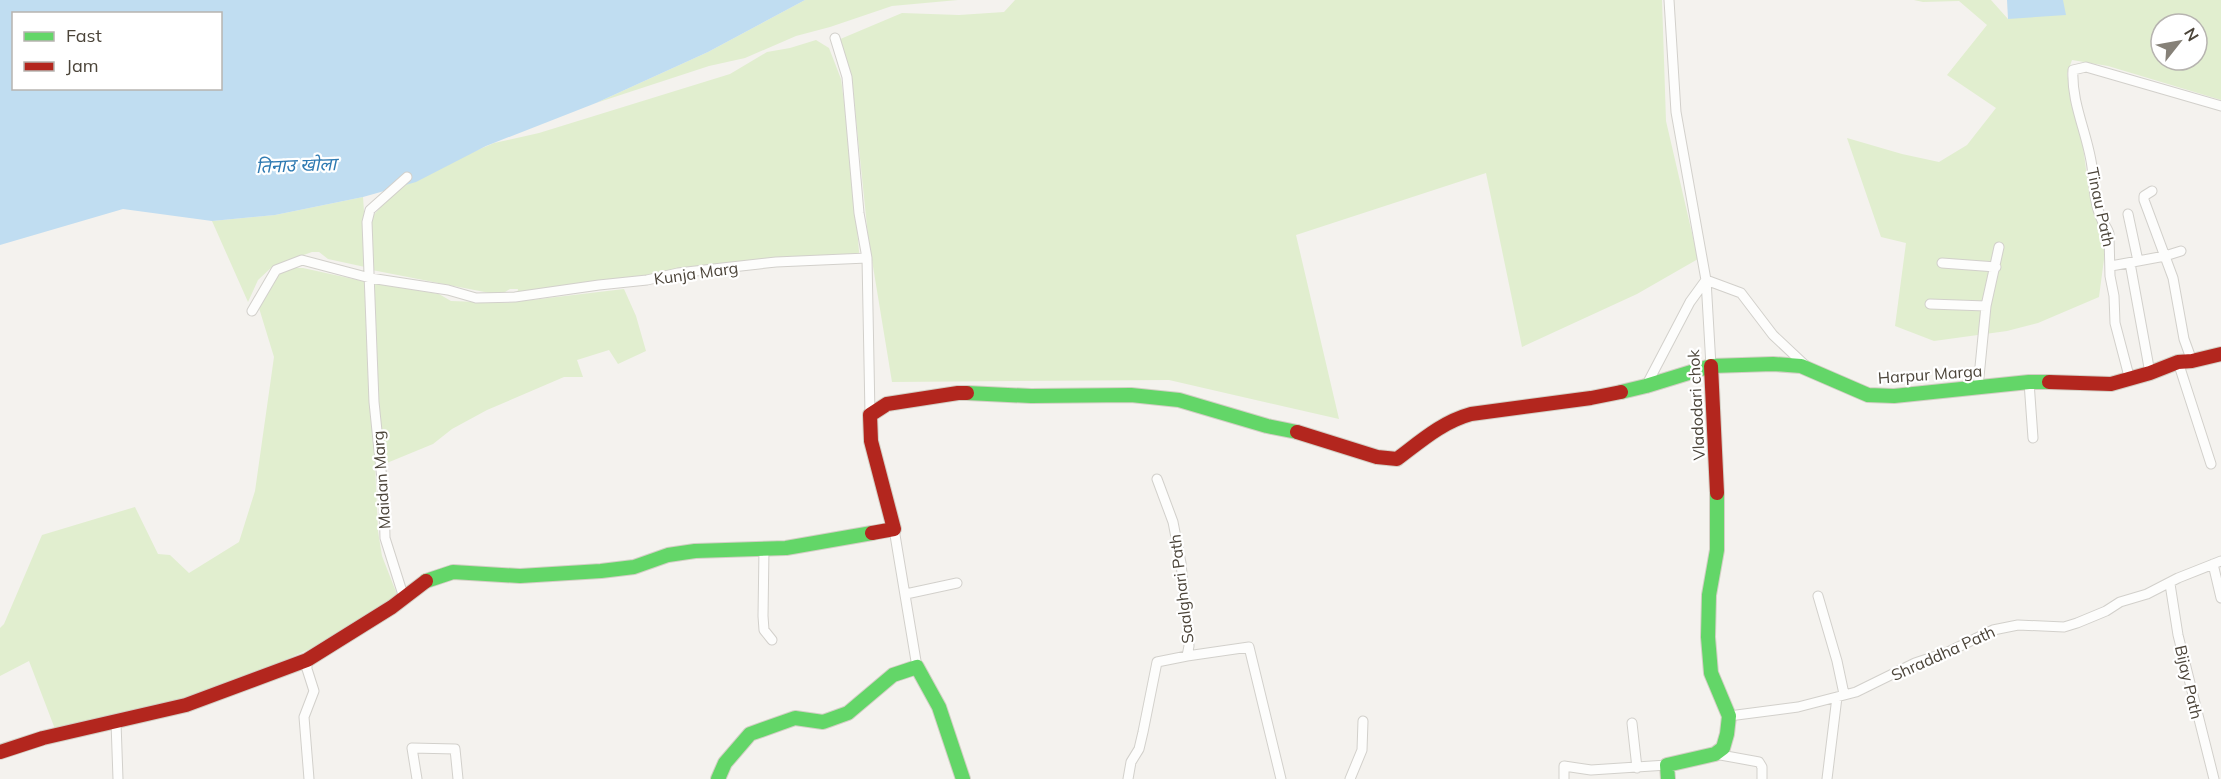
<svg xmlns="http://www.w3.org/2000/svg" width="2221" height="779" viewBox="0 0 2221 779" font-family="Mulish,'Noto Sans Devanagari',sans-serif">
  <rect width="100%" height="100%" fill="#f4f2ee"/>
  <path fill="#e1eecf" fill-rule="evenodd" d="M805,0H958L892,6L830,27L796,36L745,58L709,66L596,103L708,52Z
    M1015,0H1662L1666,121L1698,259L1637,294L1522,347L1486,173L1296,235L1339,419L1169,380L892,382L868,236L852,80L838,40L902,13L959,15L1004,12Z
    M1914,0H1991L2008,19L2061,0H2221V100L2108,66L2072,60L2067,74L2082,139L2089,192L2106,244L2099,297L2038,323L2007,331L1934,341L1895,326L1906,243L1881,237L1847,138L1902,154L1939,162L1967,145L1996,108L1947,75L1987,25L1959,1L1923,2ZM2161,24H2197V60H2161Z
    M816,40L829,48L841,79L849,140L860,262L780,260L517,294L518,289H510L500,295L372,270L371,218L403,182L494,143L539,133L730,74L767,52L790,48Z
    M363,197L367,254L365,267L328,259L319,252H312L273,266L258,280L248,302L212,221L275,215Z
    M289,268H303L367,282L378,531L382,556L398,597L323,643L206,695L55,729L29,661L0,676V628L4,624L42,535L135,507L158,554L170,555L189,573L239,542L255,491L274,357L259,308L276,276Z
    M374,283L439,294L451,301L505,303L624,289L636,316L646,351L618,364L609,350L577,360L583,377H564L487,410L452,429L433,444L382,465C378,415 374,366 375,316C376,304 372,295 374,283Z"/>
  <path fill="#c0ddf1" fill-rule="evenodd" d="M0,0H805L708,52L596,103L486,146L416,182L363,197L275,215L212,221L123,209L0,245ZM14,14H220V88H14Z
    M2007,0H2063L2066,15L2008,19Z"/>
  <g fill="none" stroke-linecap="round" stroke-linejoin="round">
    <defs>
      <path id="street" d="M1669,0L1676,112L1706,280L1711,366
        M835,38L847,77L859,213L867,258L870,415
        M2152,191L2144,196V200L2173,278L2184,339L2192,361
        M2128,214L2138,261
        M1942,263L1996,267
        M2130,263L2150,373
        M2111,266L2165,256L2181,251
        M1930,304L1986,306
        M252,311L276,270L302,260L370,278L448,290L476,298L515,297L599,285L647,280L678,273L776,262L867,258
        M2178,362L2211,464
        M2130,380L2115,323L2114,296L2110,276L2109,234C2108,228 2103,224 2101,218C2094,202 2094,184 2092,167C2088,135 2071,103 2073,70L2086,67L2221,106
        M2029,382L2033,438
        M1646,386L1690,302L1706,280L1741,293L1773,335L1806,366
        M1978,387L1986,306L1999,247
        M894,529L917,667
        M764,549L763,616L764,630L772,640
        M2213,564L2221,598
        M2170,584L2178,635L2214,779
        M906,594L957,583
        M1818,596L1837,661L1844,694
        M404,598L385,538L384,499L374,402L367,222L370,210L407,177
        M1187,656L1249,647L1281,779
        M307,660V669L314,691L304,717L309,779
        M1729,716L1798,707L1856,692L1915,663L1948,652L1993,630L2018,625L2064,627L2077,623L2106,611L2120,602L2147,594L2178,578L2221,561
        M116,722L118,779
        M1632,723L1637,768
        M1715,754L1759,762L1762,767V779
        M417,779L412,748L455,749L458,779
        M1128,779L1131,762L1139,749L1143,732L1157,662L1187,656L1189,646L1181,563L1173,522L1157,479
        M1350,779L1362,750L1363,721
        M1564,779V766L1591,770L1667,765
        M1827,779L1837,697"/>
      <path id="fast" d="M1621,392L1646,386L1711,366L1773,364L1801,366L1868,395L1894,396L2029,382H2049
        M967,393L1031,396L1131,395L1179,400L1267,426L1297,432
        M426,581L453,572L520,576L601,571L634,567L668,555L695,551L786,548L872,533
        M718,779L725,763L750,734L795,718L823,722L848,713L893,675L917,667L939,707L963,779
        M1668,779L1667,765L1715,754L1723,748L1727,734L1729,716L1711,673L1708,637L1709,595L1717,550V493"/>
      <path id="jam" d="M1711,366L1717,493
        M2049,382L2111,384L2150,373L2178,362L2192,361L2221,354
        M1297,432L1377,457L1397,459C1421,441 1442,422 1471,414L1591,398L1621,392
        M872,533L894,529L871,441L870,415L887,404L958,393H967
        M0,752L43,738L186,705L307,660L392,607L426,581"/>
    </defs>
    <use href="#street" stroke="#d2d0cb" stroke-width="11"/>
    <use href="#fast" stroke="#d3cfc5" stroke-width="16"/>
    <use href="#jam" stroke="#d3cfc5" stroke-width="16"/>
    <use href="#street" stroke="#fdfdfc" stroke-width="9"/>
    <use href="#fast" stroke="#63d668" stroke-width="14"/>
    <use href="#jam" stroke="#b3261e" stroke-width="14"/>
  </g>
  <g text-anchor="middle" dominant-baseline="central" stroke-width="4.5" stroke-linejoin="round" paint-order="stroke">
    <g font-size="16" fill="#4b4439" stroke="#fff">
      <text transform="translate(2101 207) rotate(78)">Tinau Path</text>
      <text transform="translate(696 273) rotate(-8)">Kunja Marg</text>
      <text transform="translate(1930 374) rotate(-4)">Harpur Marga</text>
      <text transform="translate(1696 405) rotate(-93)">Vladodari chok</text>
      <text transform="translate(381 480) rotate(-94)">Maidan Marg</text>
      <text transform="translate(1181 589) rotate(-97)">Saalghari Path</text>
      <text transform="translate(1943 653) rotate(-24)">Shraddha Path</text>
      <text transform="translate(2189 682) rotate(77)">Bijay Path</text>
    </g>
    <g font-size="18" font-style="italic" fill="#2e7ab2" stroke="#fff">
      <text transform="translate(296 165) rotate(-2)">तिनाउ खोला</text>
    </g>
  </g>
  <rect x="12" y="12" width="210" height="78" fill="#ffffff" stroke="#b7b4b0" stroke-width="1.5"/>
  <rect x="24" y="32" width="30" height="9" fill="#63d668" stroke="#b7b4b0" stroke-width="1.5"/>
  <text x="66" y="42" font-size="18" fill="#4b4439">Fast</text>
  <rect x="24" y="62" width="30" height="9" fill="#b3261e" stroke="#b7b4b0" stroke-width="1.5"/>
  <text x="66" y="72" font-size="18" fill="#4b4439">Jam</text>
  <g transform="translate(2179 42) rotate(59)"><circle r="28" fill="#ffffff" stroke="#b7b4b0" stroke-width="1.5"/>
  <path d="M0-4.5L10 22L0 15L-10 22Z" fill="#868178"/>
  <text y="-9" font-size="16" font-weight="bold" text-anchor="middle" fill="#4b4439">N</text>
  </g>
</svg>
